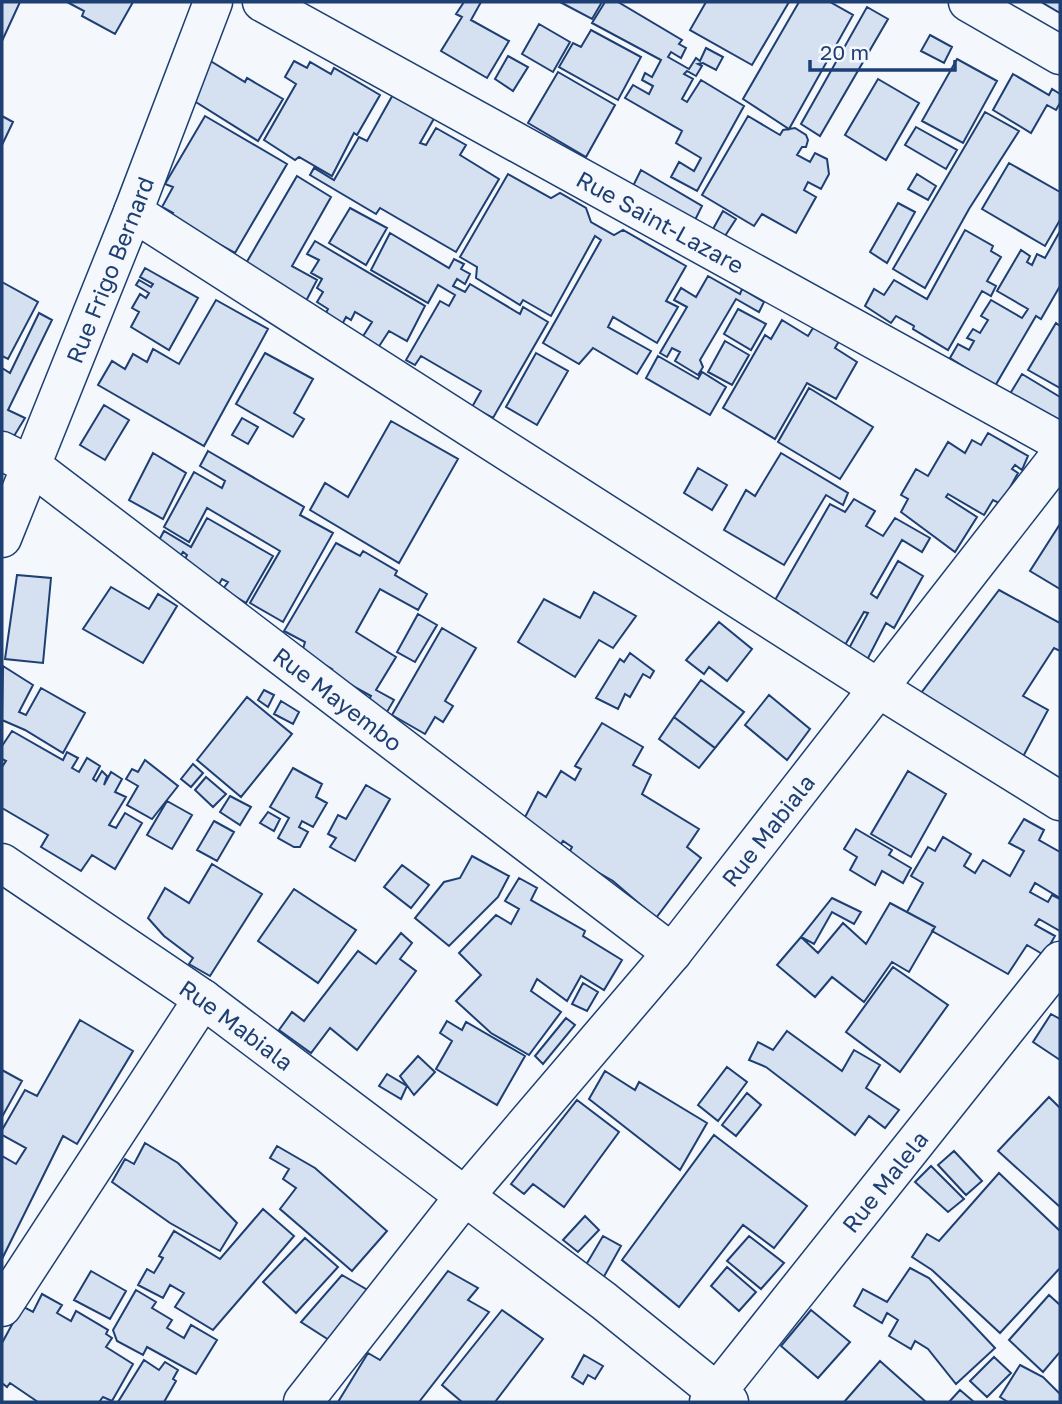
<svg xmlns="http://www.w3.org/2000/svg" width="1062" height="1404" viewBox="0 0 1062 1404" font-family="'Golos Text',sans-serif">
  <rect width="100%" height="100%" fill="#f4f7fb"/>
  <path fill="#d5e0f0" stroke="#1d3f73" stroke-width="2" d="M2,2H20L2,41Z
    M67,2H133L115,34L82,16L84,11Z
    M464,2H481L471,20L509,41L487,78L441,51L462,17L456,14Z
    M560,2H602L592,19Z
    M605,2H618L682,40L679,44L686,48L681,58L671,52L668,57L689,69L696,58L700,61L706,48L723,57L716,70L703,63L698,64L702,66L696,76L687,71L684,74L693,79L682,99L687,102L701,80L744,106L697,191L671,177L679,162L694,171L701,158L676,143L682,131L625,98L633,85L649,94L653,86L642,80L645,73L652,77L661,60L592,23Z
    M706,2H789L752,65L690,30Z
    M799,2H830L853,15L789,129L743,99Z
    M1044,2H1060V13L1043,3Z
    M867,7L888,19L820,136L801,124Z
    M539,24L570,42L553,72L522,54Z
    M591,30L641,57L618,100L559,67L573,43L581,47Z
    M930,35L952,47L944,63L921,51Z
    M508,56L528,67L513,91L495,79Z
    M204,57L245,82L247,78L283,99L258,141L183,94Z
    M957,59L997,81L963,143L922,121Z
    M294,61L307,68L310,62L331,74L334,68L380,95L357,135L354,133L332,176L299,157L295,160L264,140L296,84L285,77Z
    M558,72L615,105L586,157L528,123Z
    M1013,74L1049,95L1052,89L1060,94V103L1056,110L1047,105L1031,133L993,110Z
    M878,79L919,103L886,160L845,135Z
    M395,91L436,115L420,143L426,145L436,128L466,145L460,155L499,179L456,252L380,208L376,214L310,175L314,168L334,180L359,137L367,141Z
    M985,112L1019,131L969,209L925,288L893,269Z
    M2,116L13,122L2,145Z
    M205,116L287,164L235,253L197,232L167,223L173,213L162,207L173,187L165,184Z
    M748,116L780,135L783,130L795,128L806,135L808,140L806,147H802L797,155L810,162L815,153L827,159L829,174L821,189L808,182L804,190L816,197L796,233L762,214L754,226L702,195Z
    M916,127L957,150L946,169L905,145Z
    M1009,163L1060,192V220L1045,246L982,209Z
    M641,170L702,206L694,222L633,186Z
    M508,174L551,198L560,193L586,208L591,222L614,235L623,230L686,266L666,301L678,307L657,343L613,317L608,327L651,351L637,374L593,348L579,364L543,343L601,240L595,236L551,316L523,300L520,305L476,278L477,267L460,257Z
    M917,174L936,186L928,200L908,189Z
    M297,176L331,197L292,266L317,280L306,301L245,265Z
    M898,203L915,212L887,263L870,252Z
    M350,208L387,228L366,265L329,243Z
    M723,211L736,219L725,236L713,229Z
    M965,230L993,246L991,251L1001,257L987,281L996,286L991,296L982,291L948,350L913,329L914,326L896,316L891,323L865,306L874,289L884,295L894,280L927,299Z
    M1060,231V286L1041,319L1036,316L995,386L950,358L958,344L969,350L974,341L967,338L973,329L980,333L988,320L981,316L991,300L1022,318L1028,309L997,291L1021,250L1030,256L1027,262L1032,265L1037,254L1045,258Z
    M390,233L449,268L454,259L464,264L461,269L470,274L465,284L457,279L453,286L465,292L470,284L520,314L523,307L548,322L493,418L472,407L481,391L421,356L415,365L406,360L440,301L449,306L455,295L438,285L428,303L371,270Z
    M315,241L425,306L407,341L389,331L376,351L360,341L372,322L355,312L351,320L346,317L336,336L318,326L328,309L317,302L323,292L317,288L322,279L311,273L319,260L307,254Z
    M145,268L198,298L169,350L131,327L139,312L132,308L140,294L146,298L149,293L136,285L139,280L151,287L153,284L140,277Z
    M708,276L740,294L742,289L764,302L759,312L736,299L700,360L703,367L698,375L675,361L680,352L672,348L667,357L660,353L687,307L674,300L681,288L696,297Z
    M2,282L38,302L8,359L2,356Z
    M216,300L268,329L204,446L98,385L112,361L125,369L133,354L147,362L153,349L179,364Z
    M738,309L766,324L751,350L724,334Z
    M39,313L52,320L8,410L25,418L11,441L2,436V368L10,373Z
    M782,320L808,336L813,328L845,331L835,348L857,362L836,399L807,383L775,439L723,408L765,335L771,339Z
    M1056,323L1060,326V388L1028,370Z
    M725,341L749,355L732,385L708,372Z
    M265,353L313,379L294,413L304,419L293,437L236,404Z
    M536,353L568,371L537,425L506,407Z
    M658,356L698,379L702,372L726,387L710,415L646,378Z
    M1022,374L1060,397V421L1008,397Z
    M809,388L873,427L840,479L778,442Z
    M104,405L129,420L105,460L80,445Z
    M242,418L258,427L248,444L232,435Z
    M391,421L458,459L399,563L310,510L325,483L348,497Z
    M988,433L1028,456L1022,470L1015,465L1012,469L1018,473L1001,504L993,500L984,515L948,494L946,497L977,517L955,552L901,512L908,499L901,495L916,469L928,476L948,442L965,453L972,440L981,445Z
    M208,451L304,507L300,515L333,533L283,622L250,603L280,551L207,508L189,542L164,527L194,472L222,488L225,481L200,466Z
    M153,453L186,473L163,519L129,500Z
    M781,453L848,493L843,505L826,495L784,565L724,530L746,490L755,496Z
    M698,468L727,485L712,510L684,493Z
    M854,499L875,511L866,526L883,536L895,518L930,538L922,552L902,540L871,594L877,598L898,561L923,576L894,628L886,623L866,662L847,652L868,613L864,612L845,645L796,616L798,613L775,600L830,504L845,512Z
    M207,518L273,556L246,603L223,589L228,582L222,579L218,586L182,565L187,555L183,552L177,561L158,542L164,531L191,547Z
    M1060,524V589L1030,571Z
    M336,543L360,556L363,551L397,571L395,575L427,594L418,610L380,589L356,632L396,657L376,690L394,700L384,717L365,706L371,696L329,673L332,669L302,652L305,642L284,631Z
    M17,575L51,578L43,663L5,659Z
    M111,587L149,609L158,594L177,606L143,663L83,629Z
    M999,590L1060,623V651L1054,648L1023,696L1048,710L1018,766L915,701Z
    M594,592L636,616L613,648L599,640L575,677L518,642L544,599L580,618Z
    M418,614L437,625L415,662L397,652Z
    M719,622L752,649L727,681L709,667L704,674L686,660Z
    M442,628L476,648L445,701L453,706L443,722L435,717L425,734L392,715Z
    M630,653L654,671L650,678L643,674L630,697L625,694L618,709L596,698L620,659L624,662Z
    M3,666L33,685L19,712L26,715L41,688L85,713L63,753L25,730L2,720Z
    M701,680L744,712L715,748L674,717Z
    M264,690L274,695L268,707L258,700Z
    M769,695L810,729L787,760L745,725Z
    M247,697L292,734L241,797L197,760Z
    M281,701L299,712L293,724L274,714Z
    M674,717L715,748L699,768L659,739Z
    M602,723L643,747L633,765L651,775L642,794L699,829L687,847L701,858L656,918L613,881L568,855L572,847L563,841L555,853L522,823L538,792L546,797L561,771L575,780L581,769L575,766Z
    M12,731L63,760L67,752L78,758L72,768L79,772L87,758L100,766L93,779L96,781L102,771L107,776L104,785L111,772L122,779L115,792L126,797L109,825L116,828L125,813L142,823L115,869L92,855L81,871L41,847L48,835L2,808V767L6,761L2,759V746Z
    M145,760L178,786L152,819L127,805L138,786L126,779L132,769L138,772Z
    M193,764L203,773L191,787L181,779Z
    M293,768L322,784L316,797L327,803L313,827L302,821L299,827L308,832L300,847H294L278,838L289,818L270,807Z
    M908,771L946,794L911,857L871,834Z
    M206,777L226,794L213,807L195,790Z
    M366,785L390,799L355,861L330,847L336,838L328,834L338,815L346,819Z
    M230,796L251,807L240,825L220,812Z
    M167,801L192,815L172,849L147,835Z
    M268,812L280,819L274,831L260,823Z
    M1024,819L1044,830L1039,840L1060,852V898L1035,883L1030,892L1048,902L1052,895L1060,899V931L1039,919L1035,925L1055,936L1044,955L1027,945L1008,974L932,931L935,927L907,912L923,883L911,876L928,847L935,851L943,837L971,854L964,866L975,873L983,860L1010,876L1024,851L1009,843Z
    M214,821L234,832L217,861L197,850Z
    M856,829L892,850L889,855L911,868L903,883L882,871L875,885L850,870L857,857L844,849Z
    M472,856L509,876L498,897L449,946L415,918L444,882L460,878Z
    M212,864L262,894L210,976L189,964L193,958L164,936L148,918L165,888L189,903Z
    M402,865L429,885L411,908L384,887Z
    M519,878L537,888L531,900L585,931L583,936L622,960L604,990L581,976L567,1001L537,979L531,991L561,1012L529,1055L491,1033L456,1001L481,975L459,953L496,915L511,924L519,909L505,901Z
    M294,889L356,930L318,983L258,941Z
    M832,898L861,912L854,924L832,912L814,944L801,937Z
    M890,903L935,927L909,972L892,962L864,1002L832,977L815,997L777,965L801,937L818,953L843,923L866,944Z
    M401,933L412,943L400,959L416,971L357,1050L330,1028L311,1053L279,1030L292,1012L304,1021L358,951L376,964Z
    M893,967L948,1005L900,1072L846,1032Z
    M583,983L598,992L587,1011L572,1004Z
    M1051,1014L1060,1019V1060L1033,1042Z
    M566,1018L575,1025L543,1064L535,1056Z
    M80,1020L133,1051L77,1144L63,1136L2,1259V1156L16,1164L26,1148L2,1135V1130L25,1090L37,1096Z
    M447,1021L462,1030L466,1022L525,1056L497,1105L436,1069L452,1041L440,1033Z
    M787,1031L842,1071L854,1050L880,1065L866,1088L899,1110L885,1128L869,1116L855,1135L766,1067L749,1060L758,1042L773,1050Z
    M418,1056L435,1072L414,1095L400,1076Z
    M727,1067L747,1082L718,1121L698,1105Z
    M2,1070L22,1081L2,1117Z
    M605,1071L635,1090L639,1082L707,1123L680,1170L589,1099Z
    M387,1074L407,1086L401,1099L379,1086Z
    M747,1093L761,1105L736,1136L722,1125Z
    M1049,1097L1060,1108V1207L998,1151Z
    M577,1100L619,1132L564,1207L533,1184L524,1194L511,1184Z
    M714,1135L807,1206L774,1248L743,1225L679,1307L622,1260Z
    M145,1143L178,1163L237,1223L220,1251L170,1223L112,1182L125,1159L134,1164Z
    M277,1146L315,1168L387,1231L352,1271L280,1209L296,1188L283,1179L289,1169L270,1158Z
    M954,1151L982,1181L966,1195L938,1165Z
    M931,1166L964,1199L948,1212L915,1182Z
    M999,1173L1060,1231V1268L1000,1333L932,1270L912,1257L927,1234L939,1241Z
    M263,1209L294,1236L213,1330L175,1307L184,1293L170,1285L163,1298L138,1285L147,1269L154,1273L163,1258L159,1256L174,1231L220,1259Z
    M585,1216L599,1230L578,1252L563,1240Z
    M603,1236L621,1246L602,1280L583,1270Z
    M749,1236L784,1263L761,1289L727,1261Z
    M305,1238L338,1267L296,1313L263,1282Z
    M727,1267L756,1292L739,1311L711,1286Z
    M910,1268L929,1278L995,1348L956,1384L928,1349L915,1341L911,1349L889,1336L898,1320L887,1313L882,1323L854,1306L863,1289L887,1302Z
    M91,1271L126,1291L110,1319L74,1300Z
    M448,1271L478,1288L468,1300L489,1312L419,1402H338L368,1353L380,1360Z
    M342,1275L371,1292L329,1340L301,1322Z
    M136,1290L156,1302L152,1308L172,1320L167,1328L184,1338L191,1325L217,1340L196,1374L147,1347L143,1355L117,1341L113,1330Z
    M42,1294L62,1305L57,1313L71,1321L76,1311L108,1330L106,1334L112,1338L106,1347L133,1364L112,1401L103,1397L99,1402H38L10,1383L7,1387L2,1383V1343L22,1306L33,1312Z
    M1049,1295L1060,1305V1352L1043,1372L1009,1340Z
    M502,1310L543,1339L495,1402H462L442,1385Z
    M811,1310L850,1342L818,1378L781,1346Z
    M584,1355L603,1366L595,1379L588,1375L583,1384L572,1377Z
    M994,1357L1011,1373L987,1397L970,1381Z
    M144,1360L159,1370L165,1362L178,1370L173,1379L176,1381L164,1402H118Z
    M880,1361L926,1402H844Z
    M1020,1365L1043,1377L1060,1394V1402H1008L1000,1397Z
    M960,1390L974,1402H949Z"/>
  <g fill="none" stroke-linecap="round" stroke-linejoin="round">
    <defs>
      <g id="minor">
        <path id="s1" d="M262,2L1060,442"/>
        <path d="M133,212L878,688L1060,801"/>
        <path id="s2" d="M2,451L32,466L672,953"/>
        <path id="s3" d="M2,538L133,212L213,2"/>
        <path id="s4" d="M2,863L203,999L604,1301L729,1402"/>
        <path d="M2,1307L203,999"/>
        <path id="s5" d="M303,1402L464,1197L672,953L1060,455"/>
        <path id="s6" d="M709,1402L1060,961"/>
      </g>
      <path id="tertiary" d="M968,2L1060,55"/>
    </defs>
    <use href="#minor" stroke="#1d3f73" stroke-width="41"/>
    <use href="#tertiary" stroke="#1d3f73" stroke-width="41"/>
    <use href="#minor" stroke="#f4f7fb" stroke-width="38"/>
    <use href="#tertiary" stroke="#f4f7fb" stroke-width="38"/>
  </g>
  <g text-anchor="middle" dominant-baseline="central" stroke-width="5" stroke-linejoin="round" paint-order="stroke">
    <g font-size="23" fill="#1d3f73" stroke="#f4f7fb">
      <text stroke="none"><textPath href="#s1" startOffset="455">Rue Saint-Lazare</textPath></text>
      <text stroke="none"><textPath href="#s3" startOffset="289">Rue Frigo Bernard</textPath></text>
      <text stroke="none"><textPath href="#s2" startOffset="418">Rue Mayembo</textPath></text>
      <text stroke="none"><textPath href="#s5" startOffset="737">Rue Mabiala</textPath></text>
      <text stroke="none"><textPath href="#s4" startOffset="285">Rue Mabiala</textPath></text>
      <text stroke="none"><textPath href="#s6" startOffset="282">Rue Malela</textPath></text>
    </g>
  </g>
  <rect width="1062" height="1404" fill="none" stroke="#1d3f73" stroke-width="7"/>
  <path d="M810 60v10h145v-10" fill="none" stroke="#1d3f73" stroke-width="3.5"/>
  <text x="820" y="60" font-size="21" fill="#1d3f73" stroke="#f4f7fb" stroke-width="5" paint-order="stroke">20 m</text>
</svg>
